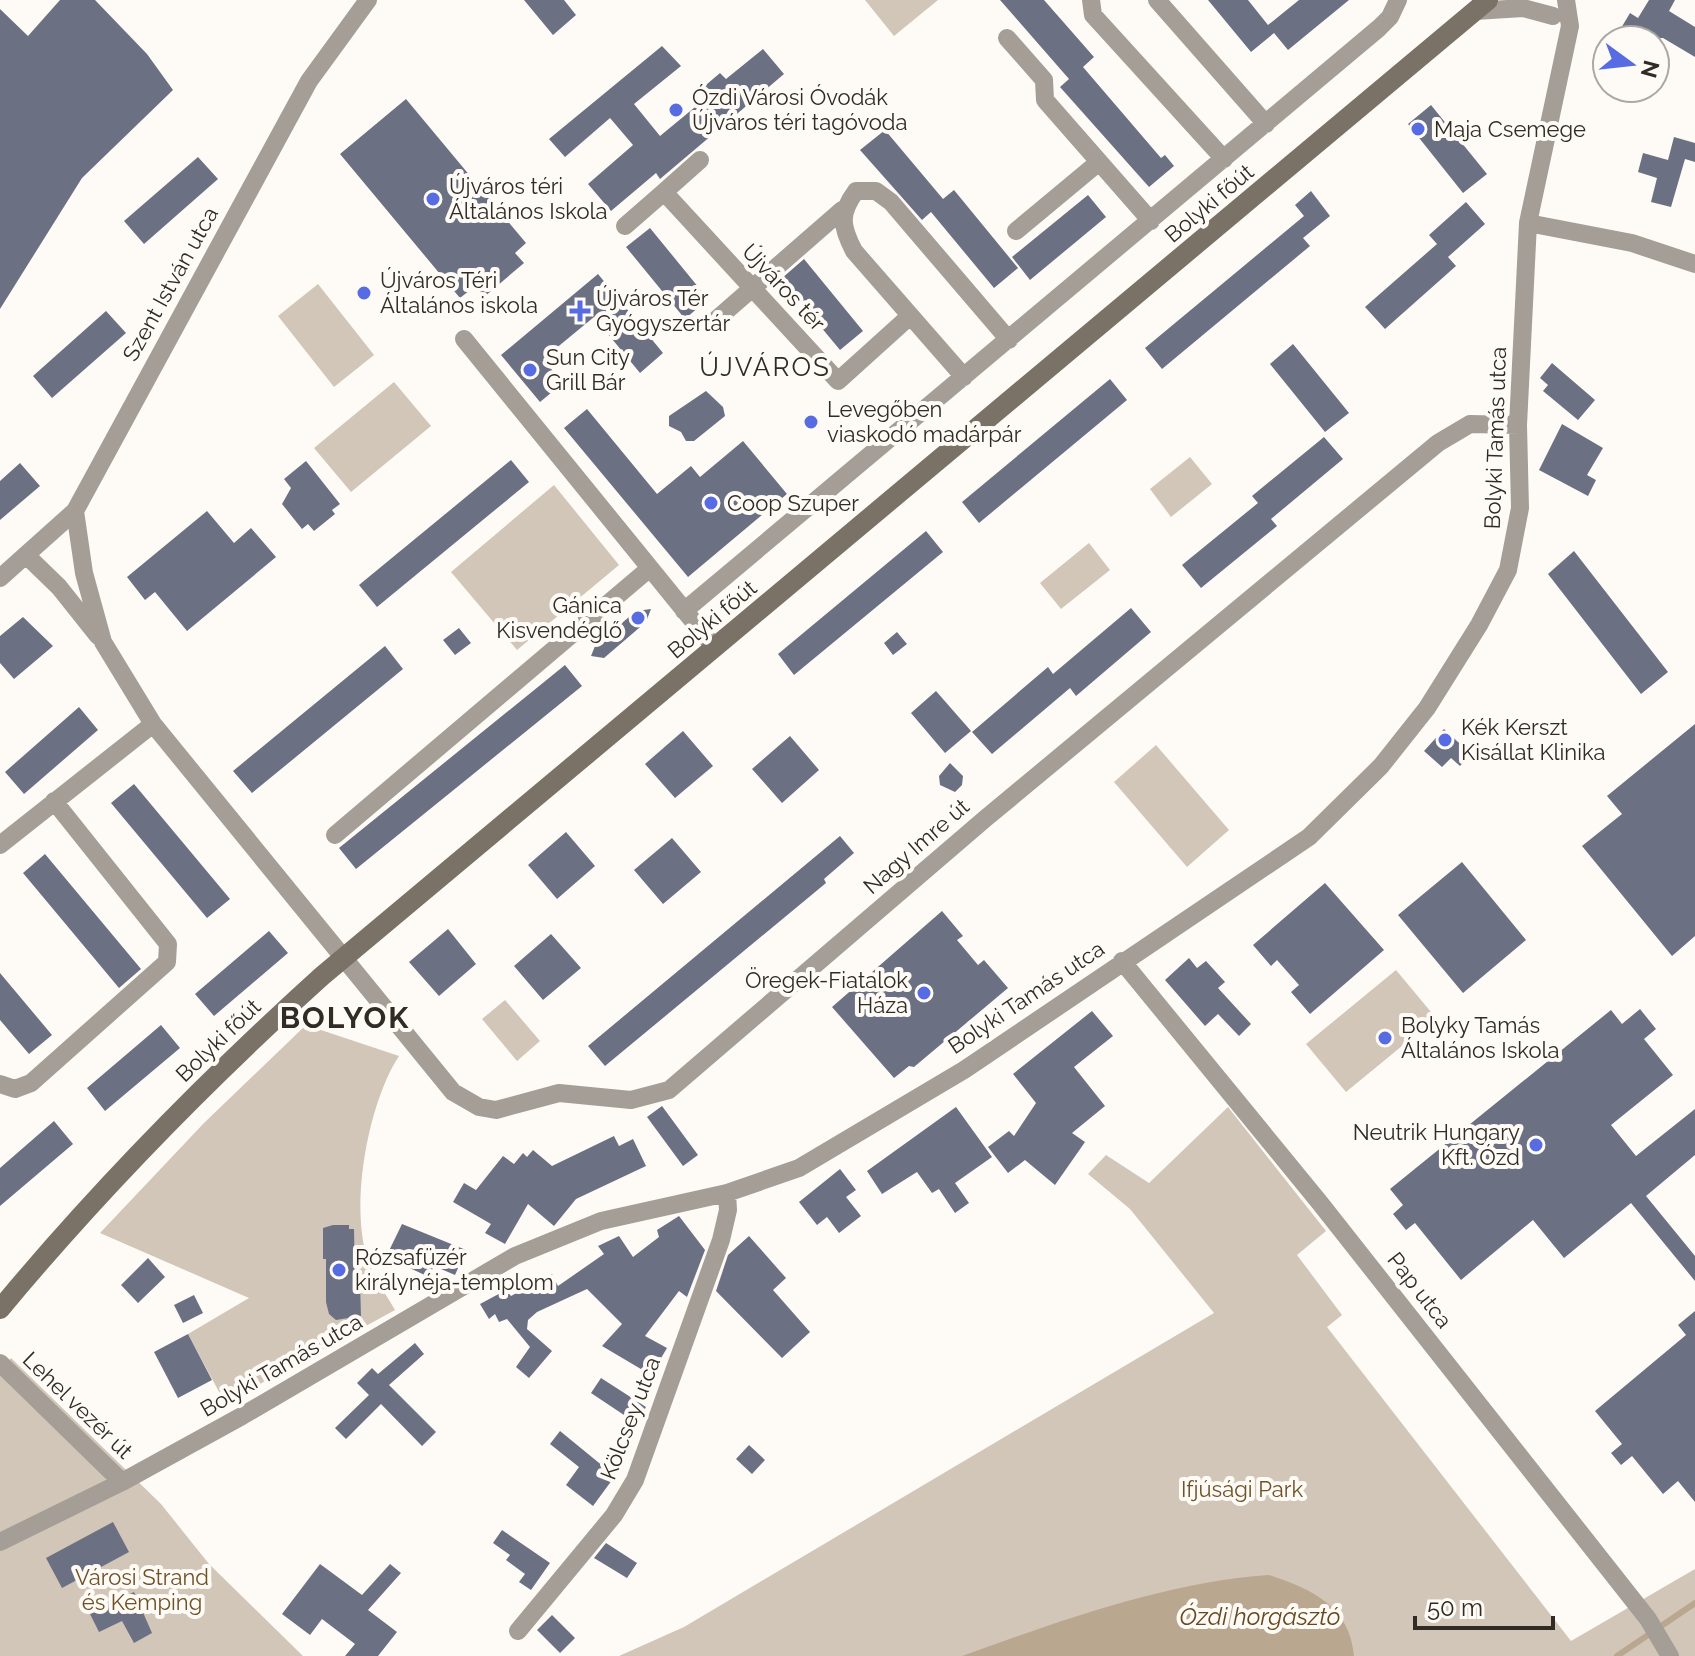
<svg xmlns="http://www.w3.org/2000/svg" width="1695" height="1656" viewBox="0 0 1695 1656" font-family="Raleway,sans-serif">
  <rect width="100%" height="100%" fill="#fefbf7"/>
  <path fill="#d1c6b7" d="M865,0H938L894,36Z
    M318,284L374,355L334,387L278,316Z
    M394,382L431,426L351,492L314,448Z
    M1190,457L1212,484L1171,517L1150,489Z
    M554,485L619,565L517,650L451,572Z
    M1089,543L1110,570L1061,609L1040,583Z
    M1156,745L1229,830L1187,867L1114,782Z
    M1396,970L1436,1018L1346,1092L1306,1044Z
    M505,1000L540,1041L517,1061L482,1019Z
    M306,1025L399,1056C368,1103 349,1207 368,1260C374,1278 386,1294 395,1310L225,1403L188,1334L249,1298L100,1233L204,1123Z
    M1228,1107L1326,1231L1297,1255L1342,1315L1327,1327L1571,1641L1695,1569V1656H619L684,1627L1214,1313L1130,1209L1088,1174L1106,1155L1149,1183Z
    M11,1358L161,1504L209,1564L303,1656H0V1371Z"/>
  <path fill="#baa78f" d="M1269,1575C1312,1589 1350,1607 1354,1656H962C1060,1621 1166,1582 1269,1575Z"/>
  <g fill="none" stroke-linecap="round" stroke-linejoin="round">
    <path stroke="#baa78f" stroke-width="6" d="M1617,1656L1695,1603"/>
  </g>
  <path fill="#6b7083" d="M60,0H95L147,54L173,90L82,178L0,309V9L28,36Z
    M524,0H564L576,15L553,35Z
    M1000,0H1044L1094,57L1083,67L1161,158L1165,155L1174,166L1149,187L1060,87L1069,79Z
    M1208,0H1248L1268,25L1299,0H1349L1288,50L1274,33L1251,52Z
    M1649,0H1675L1669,11L1695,27V57L1663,38L1614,40L1630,13L1638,18Z
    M662,46L681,66L634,104L660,136L706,98L700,90L720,73L726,79L763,49L784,74L660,179L656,173L611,211L588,184L633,145L610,118L565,157L549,139Z
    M406,99L526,243L515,253L524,263L484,297L475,286L460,298L340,154Z
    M1431,105L1487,174L1463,193L1408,124Z
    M885,130L943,199L954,190L1018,268L994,288L931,212L922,220L860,150Z
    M1674,137L1695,143V162L1685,159L1671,207L1651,202L1657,178L1638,172L1643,153L1668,160Z
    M198,157L218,179L144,244L124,221Z
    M1311,191L1330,216L1303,238L1310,246L1162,369L1145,348L1304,216L1295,205Z
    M1088,195L1106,217L1030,280L1012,257Z
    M1466,202L1485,224L1448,257L1456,266L1385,329L1365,307L1437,244L1429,235Z
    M650,228L708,299L685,319L626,247Z
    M804,259L863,331L840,350L781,279Z
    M598,274L663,353L640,373L594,317L543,359L563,383L540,402L501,355Z
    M106,311L126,333L52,398L33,376Z
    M1293,344L1349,413L1325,432L1270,364Z
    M1552,363L1595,400L1578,420L1543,391L1548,385L1540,378Z
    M1110,379L1127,400L979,523L962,502Z
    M706,391L723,407L725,416L694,441H686L681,432L669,426V416Z
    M587,409L657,494L691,466L700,477L743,441L787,494L688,577L564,428Z
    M1562,424L1603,448L1587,475L1596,480L1588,496L1539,470Z
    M1324,437L1343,459L1271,519L1277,526L1201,588L1182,565L1258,503L1252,496Z
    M511,460L529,482L377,607L359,585Z
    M306,461L340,504L332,510L335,514L314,531L308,524L302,529L282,504L291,488L284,479Z
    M20,463L40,486L0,520V481Z
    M207,511L234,543L251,528L276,557L187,631L155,592L145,600L127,577Z
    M926,531L943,552L794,675L778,654Z
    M1574,551L1668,672L1641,694L1548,574Z
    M1131,608L1151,632L1076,696L1070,688L992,754L972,732L1048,667L1053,674Z
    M651,609L646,622L604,658L591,656L595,646L636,611Z
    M23,617L53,646L14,679L0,663V636Z
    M459,628L471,643L455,655L443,640Z
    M897,632L907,644L893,655L884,643Z
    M385,646L403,669L252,793L233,771Z
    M565,665L582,686L356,869L339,848Z
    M936,691L971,731L945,753L911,713Z
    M79,707L98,730L24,794L5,772Z
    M1695,724V936L1672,956L1582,846L1622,814L1607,796Z
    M1444,729L1471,754L1460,766L1451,758L1442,767L1424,751Z
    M683,731L713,766L675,798L645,764Z
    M790,736L819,770L782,803L752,769Z
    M950,763L963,776L962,785L955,792L940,785L939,776Z
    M134,784L230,899L207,918L111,803Z
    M566,832L595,866L557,899L528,865Z
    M840,836L854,853L824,879L826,883L605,1066L588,1046Z
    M672,838L701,872L663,904L634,870Z
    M45,854L141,969L119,988L23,873Z
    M1462,862L1526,940L1463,993L1398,915Z
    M1325,883L1384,950L1310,1014L1291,992L1299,985L1277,960L1271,966L1253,945Z
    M942,911L963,936L957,940L978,965L984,960L1008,988L914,1067L909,1066L894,1078L832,1007Z
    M448,929L476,964L439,996L409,962Z
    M269,931L288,953L214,1016L195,994Z
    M551,934L581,968L543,1000L514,966Z
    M1189,958L1197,968L1206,961L1225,982L1218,988L1251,1024L1239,1036L1218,1014L1205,1026L1165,980Z
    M0,973L52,1035L29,1054L0,1020Z
    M1640,1009L1656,1029L1644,1039L1673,1075L1611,1125L1636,1156L1695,1109V1155L1646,1196L1695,1256V1281L1631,1203L1564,1258L1533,1220L1461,1280L1415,1223L1406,1230L1393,1214L1403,1205L1390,1189L1611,1010L1622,1024Z
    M1092,1011L1113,1036L1074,1067L1105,1106L1072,1133L1085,1142L1055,1185L1025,1160L1008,1173L988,1147L1009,1131L1014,1136L1036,1103L1013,1074Z
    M161,1025L180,1048L105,1111L87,1088Z
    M662,1106L698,1155L683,1166L647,1117Z
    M956,1107L992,1157L955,1183L969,1203L955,1213L939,1189L932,1193L917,1172L882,1194L867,1171Z
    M54,1121L73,1144L0,1206V1168Z
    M614,1136L619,1146L633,1139L646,1166L576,1199L554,1226L528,1204L505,1244L485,1233L491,1224L453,1202L464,1183L476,1190L503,1156L514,1164L523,1153L527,1157L533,1150L552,1166Z
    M840,1169L856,1190L846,1197L861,1216L839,1233L827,1217L817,1225L799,1202Z
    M679,1216L705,1250L687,1297L679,1291L645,1336L667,1348L651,1375L602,1346L622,1324L587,1289L537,1312L528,1320L527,1329L552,1351L529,1378L516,1367L530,1347L507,1319L499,1322L495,1314L489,1319L480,1304L506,1290L511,1296L552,1274L558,1286L604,1254L598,1246L619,1236L633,1257L659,1237L657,1230Z
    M402,1224L466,1250L455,1275L434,1266L429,1277L386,1257Z
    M333,1225H349V1229H354L355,1282H360L361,1316L336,1320L329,1314L326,1302V1259H323V1228Z
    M749,1236L786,1278L773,1290L810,1332L782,1358L716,1291L728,1255Z
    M148,1258L165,1277L138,1303L121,1285Z
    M194,1295L203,1313L183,1323L174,1305Z
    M1695,1311V1502L1678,1481L1663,1494L1632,1456L1621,1465L1611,1453L1622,1444L1595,1411L1686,1335L1678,1325Z
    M188,1334L212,1380L178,1398L154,1352Z
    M415,1343L424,1354L389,1385L436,1432L422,1446L381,1404L346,1439L335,1428L369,1395L357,1383L372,1368L378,1374Z
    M601,1378L646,1407L636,1423L591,1393Z
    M560,1431L615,1476L593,1506L566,1485L579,1467L550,1444Z
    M749,1445L765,1460L752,1474L736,1459Z
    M113,1522L129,1552L62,1588L46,1558Z
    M502,1530L550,1563L531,1590L519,1582L525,1574L506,1560L510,1555L493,1543Z
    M606,1543L637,1563L627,1578L594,1558Z
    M320,1564L362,1595L390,1564L401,1573L368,1610L397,1632L378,1656H345L355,1644L322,1619L310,1635L282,1614Z
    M134,1592L152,1633L134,1643L122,1621L99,1632L90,1614Z
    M552,1615L575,1638L560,1653L537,1630Z"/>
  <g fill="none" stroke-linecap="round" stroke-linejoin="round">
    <path stroke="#a49e96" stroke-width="18" d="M1091,0L1093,15L1224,159
      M1157,0L1266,124
      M1475,11L1523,8L1553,16
      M1007,38L1044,80L1045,100L1151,221
      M664,192L700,160
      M1528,223L1632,243L1695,264
      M625,226L664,192L838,381L910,316
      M1016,231L1099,162
      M710,325L842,210
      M464,339L715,648
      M964,377L854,251C841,226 839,214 856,191H876L891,202L1009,340
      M75,511L84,573L103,642L153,724L453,1092L479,1107L496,1110L559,1093L631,1100L669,1090L986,818L1438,443L1470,424L1518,425
      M26,555L59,587L98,636
      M0,578L75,511L309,81L368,0
      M684,611L1379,28L1390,17L1398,0
      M335,835L650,568
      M0,845L153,724
      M1122,961L1320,1203L1648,1619L1670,1656
      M0,1084L15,1089L31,1083L167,962L168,944L54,801
      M0,1363L122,1482
      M0,1542L122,1482L242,1416L515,1256L601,1221L727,1193L799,1168L964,1070L1309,837L1381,766L1427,708L1479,625L1508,570L1520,508L1518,425L1528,223L1570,26L1566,0
      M518,1631L614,1515L635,1480L721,1240L728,1210L727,1193"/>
    <path stroke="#7a7267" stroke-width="20" d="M0,1309C99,1190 207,1080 322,976L1488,0"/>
  </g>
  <g fill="#576be2" stroke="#fefbf7" stroke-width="3">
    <circle cx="676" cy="110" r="8"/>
    <circle cx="1418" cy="129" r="8"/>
    <circle cx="433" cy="199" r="8"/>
    <circle cx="364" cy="293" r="8"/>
    <path d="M576 299h8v8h8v8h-8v8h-8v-8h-8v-8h8z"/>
    <circle cx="530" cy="370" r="8"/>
    <circle cx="811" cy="422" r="8"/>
    <circle cx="711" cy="503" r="8"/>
    <circle cx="638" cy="618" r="8"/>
    <circle cx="1445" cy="740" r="8"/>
    <circle cx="924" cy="993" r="8"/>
    <circle cx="1385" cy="1038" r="8"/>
    <circle cx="1536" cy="1145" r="8"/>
    <circle cx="339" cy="1270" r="8"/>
  </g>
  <g text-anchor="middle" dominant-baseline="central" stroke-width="8" stroke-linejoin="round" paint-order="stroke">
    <g font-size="22" fill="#302b24" stroke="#fefbf7" text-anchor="start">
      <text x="692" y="97">Ózdi Városi Óvodák<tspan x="692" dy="25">Újváros téri tagóvoda</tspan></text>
      <text x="1434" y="129">Maja Csemege</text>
      <text x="449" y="186">Újváros téri<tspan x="449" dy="25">Általános Iskola</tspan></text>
      <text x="380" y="280">Újváros Téri<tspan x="380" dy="25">Általános iskola</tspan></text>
      <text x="596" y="298">Újváros Tér<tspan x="596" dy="25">Gyógyszertár</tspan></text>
      <text x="546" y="357">Sun City<tspan x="546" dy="25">Grill Bár</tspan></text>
      <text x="827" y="409">Levegőben<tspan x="827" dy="25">viaskodó madárpár</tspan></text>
      <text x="727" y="503">Coop Szuper</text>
      <text x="622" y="605" text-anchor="end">Gánica<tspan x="622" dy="25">Kisvendéglő</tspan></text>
      <text x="1461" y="727">Kék Kerszt<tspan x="1461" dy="25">Kisállat Klinika</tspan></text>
      <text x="908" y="980" text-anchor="end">Öregek-Fiatalok<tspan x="908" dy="25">Háza</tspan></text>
      <text x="1401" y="1025">Bolyky Tamás<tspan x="1401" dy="25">Általános Iskola</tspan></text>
      <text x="1520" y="1132" text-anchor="end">Neutrik Hungary<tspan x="1520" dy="25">Kft. Ózd</tspan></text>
      <text x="355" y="1257">Rózsafüzér<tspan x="355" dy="25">királynéja-templom</tspan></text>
    </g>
    <g font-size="22" fill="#302b24" stroke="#fefbf7">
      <text transform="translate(1209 203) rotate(-40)">Bolyki főút</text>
      <text transform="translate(170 284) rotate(-61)">Szent István utca</text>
      <text transform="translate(784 287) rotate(47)">Újváros tér</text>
      <text transform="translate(1495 438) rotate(-88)">Bolyki Tamás utca</text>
      <text transform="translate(712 619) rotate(-40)">Bolyki főút</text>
      <text transform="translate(916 846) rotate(-41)">Nagy Imre út</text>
      <text transform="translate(1026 997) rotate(-34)">Bolyki Tamás utca</text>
      <text transform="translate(218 1040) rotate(-44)">Bolyki főút</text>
      <text transform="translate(1420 1290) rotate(52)">Pap utca</text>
      <text transform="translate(281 1365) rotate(-30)">Bolyki Tamás utca</text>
      <text transform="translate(78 1405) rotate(44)">Lehel vezér út</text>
      <text transform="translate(630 1418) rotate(-69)">Kölcsey utca</text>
    </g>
    <g font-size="22" fill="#6e5227" stroke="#fefbf7">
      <text x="1242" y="1489">Ifjúsági Park</text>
      <text x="142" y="1577">Városi Strand<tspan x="142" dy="25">és Kemping</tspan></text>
    </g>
    <g font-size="24" font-style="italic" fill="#65491e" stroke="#fefbf7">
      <text x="1260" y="1616">Ózdi horgásztó</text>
    </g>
    <g font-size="26" letter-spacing="2" fill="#302b24" stroke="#fefbf7">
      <text x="765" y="367">ÚJVÁROS</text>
    </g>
    <g font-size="30" font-weight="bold" letter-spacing="2" fill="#302b24" stroke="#fefbf7">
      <text x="345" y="1017">BOLYOK</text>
    </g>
  </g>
  <g transform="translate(1631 64) rotate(105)"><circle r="38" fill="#fefbf7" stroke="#aca8a3" stroke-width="2"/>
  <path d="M0-6L14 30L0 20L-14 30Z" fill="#576be2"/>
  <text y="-12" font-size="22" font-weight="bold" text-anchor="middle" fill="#302b24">N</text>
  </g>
  <path d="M1415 1616v12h138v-12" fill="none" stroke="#302b24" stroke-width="4"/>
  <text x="1427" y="1616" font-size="24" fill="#302b24" stroke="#fefbf7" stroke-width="6" paint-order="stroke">50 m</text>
</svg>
